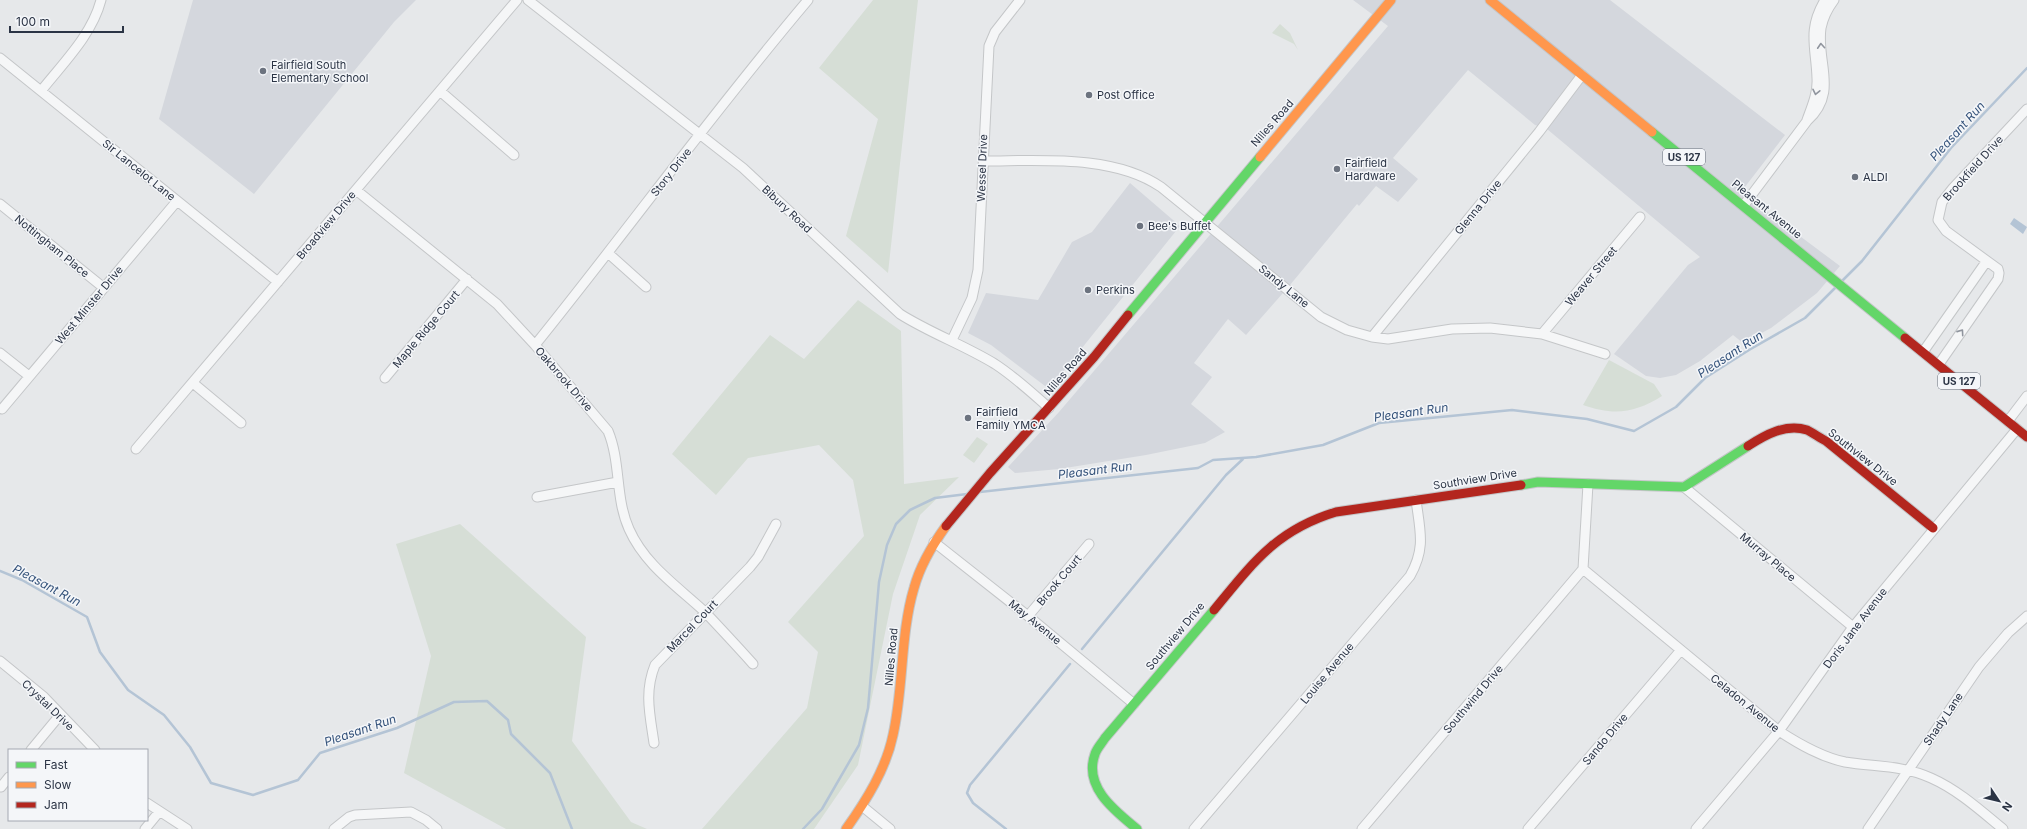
<svg xmlns="http://www.w3.org/2000/svg" width="2027" height="829" viewBox="0 0 2027 829" font-family="Inter,sans-serif">
  <rect width="100%" height="100%" fill="#e6e8ea"/>
  <path fill="#d4d7dd" d="M193,0H416L394,22L254,194L159,119Z
    M1353,0H1610L1785,135L1741,192L1840,266L1817,293L1771,328L1743,343L1733,335L1700,361L1676,375L1660,378L1646,376L1614,354L1688,265L1700,257L1547,129L1535,125L1468,70L1393,158L1418,179L1398,202L1376,186L1359,206L1357,204L1290,285L1246,335L1228,319L1194,363L1212,377L1191,404L1225,432L1205,443L1146,455L1059,469L1015,473L1008,467L1059,412L1388,26Z
    M1130,183L1180,226L1049,389L991,345L968,333L986,293L1038,300L1072,242L1092,232Z"/>
  <path fill="#d6ded6" d="M873,0H918L888,273L846,236L878,119L819,68Z
    M1280,24L1290,33L1298,50L1294,44L1272,33Z
    M858,300L901,331L904,484L959,477L920,515L893,594L858,765L814,829H702L807,708L818,652L788,622L864,536L853,480L819,445L748,458L716,495L672,454L770,335L804,359Z
    M1609,360L1654,384L1662,396C1635,413 1614,416 1583,405Z
    M977,437L988,444L974,463L963,455Z
    M460,524L586,637L572,741L631,822L647,829H506L404,773L431,656L396,544Z"/>
  <path fill="#b4c4d5" d="M2014,218L2027,227L2023,234L2010,224Z"/>
  <g fill="none" stroke-linecap="round" stroke-linejoin="round">
    <path stroke="#b4c4d5" stroke-width="2.5" d="M1842,281L1862,261L1951,148L2027,68
      M980,492L1198,468L1213,460L1256,457L1323,445L1379,423L1512,410L1587,419L1634,431L1676,407L1705,378L1749,350L1805,318L1836,287
      M0,571L22,580L87,617L100,652L128,690L164,715L190,747L211,783L253,795L298,780L320,753L397,728L454,702L487,701L508,720L511,734L550,773L572,829
      M1082,649L1226,475L1243,459
      M803,829L822,809L859,745L868,708L879,582L887,545L896,524L910,510L935,498L967,494
      M1006,829L973,803L967,793L970,785L1070,664"/>
    <defs>
      <path id="street" d="M528,0L743,168L900,314C930,333 964,345 995,364C1015,377 1032,393 1049,408
        M0,58L278,282
        M41,91C63,63 92,35 101,0
        M440,91L514,155
        M1807,120C1812,106 1818,93 1817,78C1816,47 1807,30 1825,0
        M983,161C1039,161 1113,154 1161,187L1321,317L1347,330L1372,337L1388,339L1452,329L1490,328L1542,334L1605,354
        M356,190L497,304L535,345L608,431C621,462 615,498 629,529C645,565 677,586 705,612C721,629 737,646 753,664
        M0,204L104,288
        M1744,205L1807,121C1839,92 1816,63 1821,28C1823,18 1828,8 1834,0
        M609,254L646,287
        M1542,334L1640,217
        M1372,337L1539,132L1582,75
        M952,340L972,298L978,270L989,46L995,32L1020,0
        M535,345C627,231 713,112 808,0
        M1923,352L1986,262
        M0,353L29,376
        M1939,364L1998,279L1999,273L1998,269L1946,231L1938,220L1942,202L1953,188L2027,109
        M385,378L467,279
        M193,383L241,423
        M2,409L177,201
        M2008,421L2027,396
        M136,449L517,0
        M1684,487L1853,627
        M537,497L618,482
        M934,542L1028,616L1134,704
        M1583,569L1779,731C1799,744 1821,757 1845,762C1874,767 1903,765 1931,778C1958,790 1980,810 2003,829
        M1583,569L1588,484
        M1028,616L1089,544
        M0,661L44,697L95,750
        M654,743C650,715 644,692 655,665L750,567L758,557L776,524
        M31,750L60,715
        M1,787L9,777
        M147,803L187,829
        M862,806L890,829
        M145,829L159,812
        M334,829L349,817L355,815L411,812L426,820L437,829
        M1194,829L1410,576C1426,548 1420,531 1416,500
        M1362,829L1583,569
        M1528,829L1681,650
        M1696,829L1779,731L1853,627L2017,429
        M1868,829L1979,667L2008,633L2027,616"/>
      <path id="fast" d="M1652,132L1905,338
        M1128,315L1260,157
        M1521,485L1538,482L1684,487L1748,446
        M1137,829C1115,811 1083,787 1095,754C1097,748 1102,743 1105,738L1214,610"/>
      <path id="slow" d="M1490,0L1652,132
        M1260,157L1391,0
        M846,829C866,801 886,769 893,735C904,686 900,635 914,588C920,566 933,544 946,526"/>
      <path id="jam" d="M1905,338L2027,437
        M1748,446C1765,435 1786,423 1807,430C1813,433 1820,438 1826,441L1933,528
        M946,526L990,473L1094,357L1128,315
        M1214,610C1252,564 1276,530 1336,512L1521,485"/>
    </defs>
    <use href="#street" stroke="#c4c6c8" stroke-width="11"/>
    <use href="#fast" stroke="#c4c6c8" stroke-width="11"/>
    <use href="#slow" stroke="#c4c6c8" stroke-width="11"/>
    <use href="#jam" stroke="#c4c6c8" stroke-width="11"/>
    <use href="#street" stroke="#f5f6f7" stroke-width="9"/>
    <use href="#fast" stroke="#63d668" stroke-width="9"/>
    <use href="#slow" stroke="#ff974d" stroke-width="9"/>
    <use href="#jam" stroke="#b3261e" stroke-width="9"/>
  </g>
  <defs><path id="oneway-chevron" d="M-2-3.5L2.5 0L-2 3.5" fill="none" stroke-width="1.6" stroke-linecap="round" stroke-linejoin="round"/></defs>
  <g stroke="#90959e">
    <use href="#oneway-chevron" transform="translate(1821 46) rotate(-94)"/>
    <use href="#oneway-chevron" transform="translate(1816 92) rotate(102)"/>
    <use href="#oneway-chevron" transform="translate(1961 332) rotate(-55)"/>
  </g>
  <g fill="#6c737f" stroke="#f4f6f9" stroke-width="1.5">
    <circle cx="263" cy="71" r="4"/>
    <circle cx="1089" cy="95" r="4"/>
    <circle cx="1337" cy="169" r="4"/>
    <circle cx="1855" cy="177" r="4"/>
    <circle cx="1140" cy="226" r="4"/>
    <circle cx="1088" cy="290" r="4"/>
    <circle cx="968" cy="418" r="4"/>
  </g>
  <g text-anchor="middle" dominant-baseline="central" stroke-width="3" stroke-linejoin="round" paint-order="stroke">
    <g fill="#f4f6f9" stroke="#676e7b" stroke-width="1">
      <rect x="1663" y="149" width="42" height="16" rx="3"/>
      <rect x="1938" y="373" width="42" height="16" rx="3"/>
    </g>
    <g font-size="10" font-weight="bold" fill="#2b3445">
      <text x="1684" y="157">US 127</text>
      <text x="1959" y="381">US 127</text>
    </g>
    <g font-size="11" fill="#2b3445" stroke="#f4f6f9" text-anchor="start">
      <text x="271" y="65">Fairfield South<tspan x="271" dy="13">Elementary School</tspan></text>
      <text x="1097" y="95">Post Office</text>
      <text x="1345" y="163">Fairfield<tspan x="1345" dy="13">Hardware</tspan></text>
      <text x="1863" y="177">ALDI</text>
      <text x="1148" y="226">Bee's Buffet</text>
      <text x="1096" y="290">Perkins</text>
      <text x="976" y="412">Fairfield<tspan x="976" dy="13">Family YMCA</tspan></text>
    </g>
    <g font-size="11" fill="#2b3445" stroke="#f4f6f9">
      <text transform="translate(1272 123) rotate(-49)">Nilles Road</text>
      <text transform="translate(982 168) rotate(-88)">Wessel Drive</text>
      <text transform="translate(1973 168) rotate(-48)">Brookfield Drive</text>
      <text transform="translate(139 170) rotate(39)">Sir Lancelot Lane</text>
      <text transform="translate(671 172) rotate(-52)">Story Drive</text>
      <text transform="translate(1478 207) rotate(-51)">Glenna Drive</text>
      <text transform="translate(787 209) rotate(43)">Bibury Road</text>
      <text transform="translate(1767 209) rotate(39)">Pleasant Avenue</text>
      <text transform="translate(326 225) rotate(-50)">Broadview Drive</text>
      <text transform="translate(52 246) rotate(39)">Nottingham Place</text>
      <text transform="translate(1591 276) rotate(-50)">Weaver Street</text>
      <text transform="translate(1284 286) rotate(39)">Sandy Lane</text>
      <text transform="translate(89 305) rotate(-50)">West Minster Drive</text>
      <text transform="translate(426 329) rotate(-50)">Maple Ridge Court</text>
      <text transform="translate(1065 372) rotate(-49)">Nilles Road</text>
      <text transform="translate(564 379) rotate(49)">Oakbrook Drive</text>
      <text transform="translate(1863 457) rotate(38)">Southview Drive</text>
      <text transform="translate(1475 479) rotate(-9)">Southview Drive</text>
      <text transform="translate(1768 557) rotate(40)">Murray Place</text>
      <text transform="translate(1059 580) rotate(-50)">Brook Court</text>
      <text transform="translate(1035 622) rotate(39)">May Avenue</text>
      <text transform="translate(692 626) rotate(-46)">Marcel Court</text>
      <text transform="translate(1855 628) rotate(-53)">Doris Jane Avenue</text>
      <text transform="translate(1175 636) rotate(-50)">Southview Drive</text>
      <text transform="translate(891 657) rotate(-85)">Nilles Road</text>
      <text transform="translate(1327 673) rotate(-50)">Louise Avenue</text>
      <text transform="translate(1473 699) rotate(-50)">Southwind Drive</text>
      <text transform="translate(1745 703) rotate(39)">Celadon Avenue</text>
      <text transform="translate(48 705) rotate(44)">Crystal Drive</text>
      <text transform="translate(1943 719) rotate(-56)">Shady Lane</text>
      <text transform="translate(1605 739) rotate(-50)">Sando Drive</text>
    </g>
    <g font-size="12" font-style="italic" fill="#34527a" stroke="#f4f6f9">
      <text transform="translate(1957 131) rotate(-48)">Pleasant Run</text>
      <text transform="translate(1730 354) rotate(-33)">Pleasant Run</text>
      <text transform="translate(1411 412) rotate(-8)">Pleasant Run</text>
      <text transform="translate(1095 470) rotate(-7)">Pleasant Run</text>
      <text transform="translate(47 585) rotate(28)">Pleasant Run</text>
      <text transform="translate(360 730) rotate(-19)">Pleasant Run</text>
    </g>
  </g>
  <rect x="8" y="749" width="140" height="72" fill="#f4f6f9" stroke="#a4a8b1"/>
  <rect x="16" y="762" width="20" height="6" fill="#63d668" stroke="#a4a8b1"/>
  <text x="44" y="769" font-size="12" fill="#2b3445">Fast</text>
  <rect x="16" y="782" width="20" height="6" fill="#ff974d" stroke="#a4a8b1"/>
  <text x="44" y="789" font-size="12" fill="#2b3445">Slow</text>
  <rect x="16" y="802" width="20" height="6" fill="#b3261e" stroke="#a4a8b1"/>
  <text x="44" y="809" font-size="12" fill="#2b3445">Jam</text>
  <g transform="translate(1999 801) rotate(125)" stroke="#f4f6f9" stroke-width="3" paint-order="stroke">
  <path d="M0-3L7 15L0 10L-7 15Z" fill="#2b3445"/>
  <text y="-6" font-size="11" font-weight="bold" text-anchor="middle" fill="#2b3445">N</text>
  </g>
  <path d="M10 26v6h113v-6" fill="none" stroke="#2b3445" stroke-width="2"/>
  <text x="16" y="26" font-size="12" fill="#2b3445" stroke="#f4f6f9" stroke-width="3" paint-order="stroke">100 m</text>
</svg>
